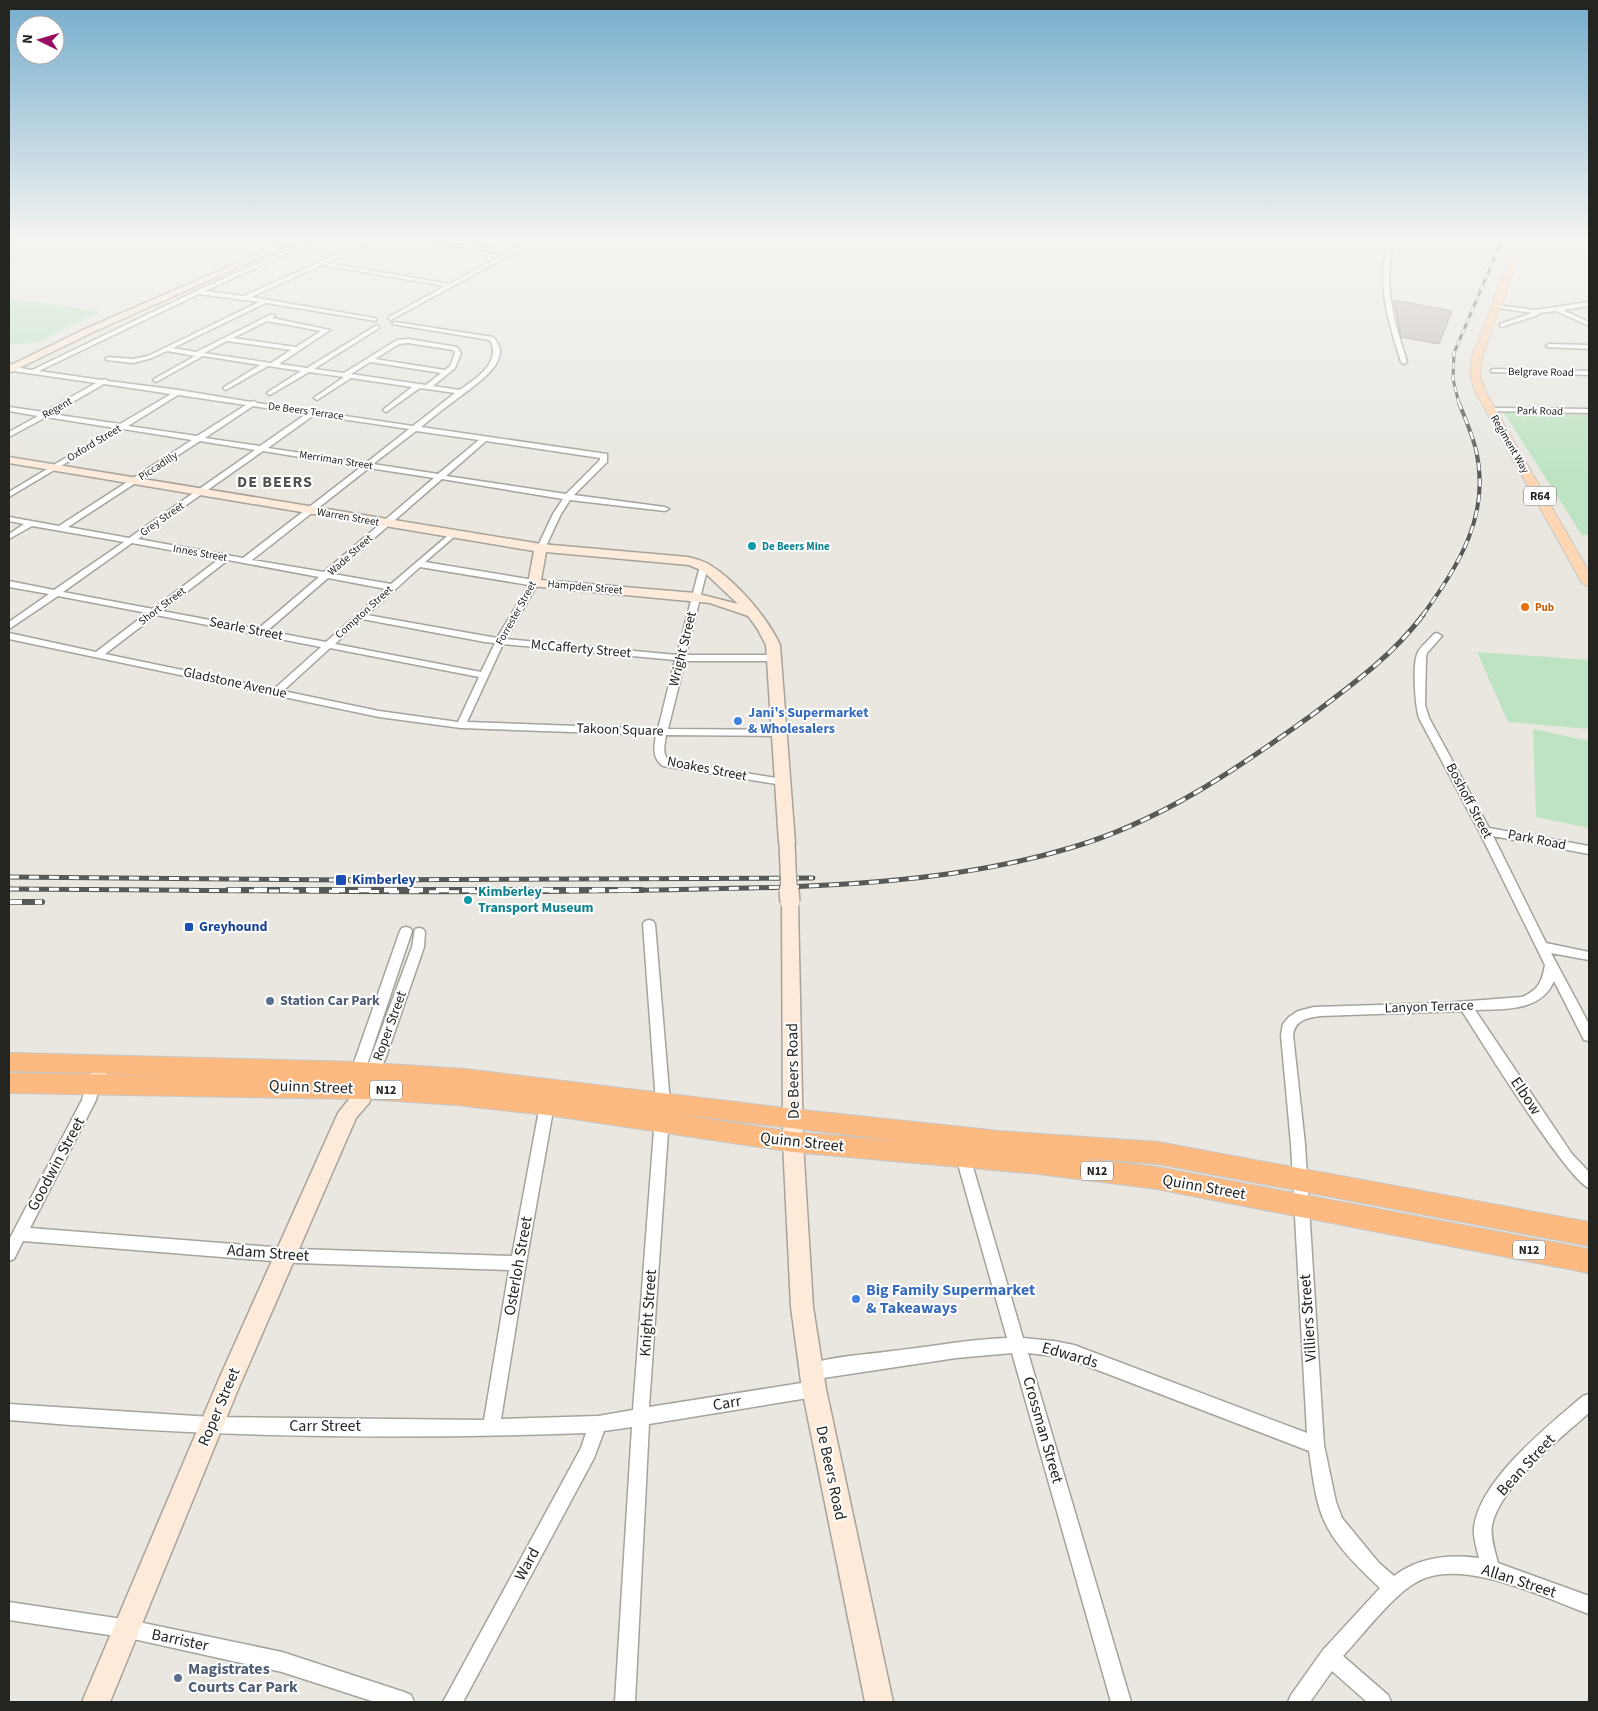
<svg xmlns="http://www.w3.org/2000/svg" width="1598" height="1711" viewBox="0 0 1598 1711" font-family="'Source Sans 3',sans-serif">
  <rect width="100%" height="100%" fill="#e9e7e0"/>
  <path fill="#bde3c3" d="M9,240H64L9,263Z
    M9,299H15L101,311L39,342L9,345Z
    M1504,413L1589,415V535H1582Z
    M1477,652L1589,660V729L1508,722Z
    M1533,729L1589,741V828L1536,817Z"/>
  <path fill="#c1b9b5" stroke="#98918d" d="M1394,300L1452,311L1439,344L1401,337Z"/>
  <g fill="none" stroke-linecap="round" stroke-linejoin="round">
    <defs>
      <path id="street" d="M311,240H317L205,291L244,296L369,240H375L327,263L450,284L506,253L423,242L421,240L510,251L531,240H537L391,320L389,319V317L445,286L322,265L251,297L374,318L376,319V321L266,303L173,348L196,352L272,314L275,316L272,318L330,330L279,364L307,368L377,325L379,326V328L314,369L344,373L397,340L408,339L457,347L461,353L455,368L433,386L460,390C475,379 502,363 490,340L392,324L395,322L493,337C516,360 476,384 461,396C447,406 434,416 421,427L607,454V462L574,495L665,507L669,509L665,511L570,500L561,514L545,548L541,550L537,548L553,514L563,499L442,479L333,574L391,584L452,532L456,534L455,536L425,562L534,580L538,583L506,639L677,655L700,566L704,563L707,564L708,566L686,655H776L781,658L776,661H685L668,729L780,730L785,733L780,736L666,735C665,744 661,755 670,761L783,779L788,782L787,784L783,785L663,766C652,758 654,747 656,735L461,728L379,717L9,639V633L96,652L147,613L58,596L9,629V622L49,594L9,587V581L54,590L124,542L32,526L9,539V534L24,524L9,521V517L59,526L192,440L123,429L9,497V492L115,428L46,417L9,437V432L38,416L9,411V407L44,412L96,383L13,371L9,368V363L15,367L32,370L198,290ZM199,294L259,302L148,356L133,359L108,357L106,358V360L133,363L152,358L167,351L195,356L154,379L153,380L156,382L203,356L260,365L224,387V389L226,390L268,366L301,371L268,392L267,393L270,395L309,372L344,377L315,397L314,398L317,400L351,378L412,387L384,409L383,410L386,412L420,388L455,393L413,426L257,403L254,401L251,402L179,390L108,381L105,379L102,380L39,371ZM267,321L321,331L296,347L233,338ZM227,341L291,350L271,363L204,353ZM408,343L453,350L455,353L450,366L445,370L375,359L399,344ZM370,362L441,373L426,385L351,374ZM104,384L171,394L120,424L52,414ZM178,395L246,405L197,436L128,426ZM253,406L306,414L260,446L205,438ZM314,415L409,429L366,463L268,448ZM416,431L479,440L438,474L373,464ZM200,441L255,450L129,538L68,527ZM486,441L600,458V460L566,494L446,476ZM263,451L361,467L243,558L138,539ZM369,468L434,478L324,572L252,560ZM132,543L219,559L153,609L63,592ZM228,560L319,577L258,629L162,611ZM420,567L529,585L497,638L367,615ZM328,578L386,589L326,642L267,631ZM156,615L321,647L274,689L105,654ZM362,619L485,642L495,643L481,672L335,644ZM503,644L675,660L658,729L467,722ZM330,648L479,677L458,722L379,711L283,691Z
        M1390,240H1395C1381,280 1395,323 1407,362L1404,364L1401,362C1389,323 1374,279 1390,240Z
        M1589,302V306L1563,310L1589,322V326L1556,311L1539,313L1538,315L1502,327L1500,326V324L1532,313L1493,307L1496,305L1535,310Z
        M1549,344L1589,345V349L1547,347L1546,346Z
        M1493,369L1589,371V375L1491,372V370Z
        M1490,408L1589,409V413L1488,411V409Z
        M1437,633L1442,636L1427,653L1426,658L1425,705L1429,718L1489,828L1589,846V854L1493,836L1546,943L1589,952V960L1551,953L1589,1024V1041L1584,1040L1554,981C1541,1012 1504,1009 1475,1010L1572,1154L1589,1172V1188C1568,1181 1480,1039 1462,1011L1320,1016C1307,1018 1295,1020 1293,1035L1305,1144L1324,1445L1336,1502L1342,1518L1379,1563L1394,1576C1419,1557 1448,1554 1479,1558C1477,1549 1473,1538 1474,1528C1479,1480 1548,1426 1583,1396L1589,1394V1413C1560,1438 1500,1487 1492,1525C1490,1537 1495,1551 1498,1563L1589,1596V1614C1545,1598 1459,1555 1415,1583C1391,1597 1363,1635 1343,1656L1388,1695L1391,1702H1367L1332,1671L1310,1702H1288L1291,1695L1323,1650L1380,1588C1364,1573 1339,1549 1329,1530C1315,1507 1313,1476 1309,1451L1074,1361L1054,1356L1028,1353L1131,1702H1111L1012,1353L956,1358L810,1380L804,1378L802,1372L804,1366C831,1356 864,1355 892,1351C930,1347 969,1339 1007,1338L956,1157L958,1153L963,1151L968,1153L970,1157L1023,1338L1054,1341L1074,1345L1307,1433L1291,1144L1281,1035L1283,1024L1289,1017L1298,1011L1314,1007L1444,1003L1522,997C1539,990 1542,981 1545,965L1479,831L1419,718C1415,705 1412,663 1418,652C1422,645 1429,640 1434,634Z
        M649,920L653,921L655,924L670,1103L649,1407L814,1381L820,1383L822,1389L820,1395L814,1397L649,1424L635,1702H615L632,1427L604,1431L594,1458L463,1702H443L581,1448L586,1433C395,1440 200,1437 9,1420V1404L211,1417L484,1420L509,1270L297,1263L23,1241L14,1259L9,1261V1240L82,1100C85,1088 94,1056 110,1061L112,1065L99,1086L96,1100L30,1228L297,1249L512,1256L540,1105L542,1101L547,1099L552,1101L554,1105L526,1263L501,1419L598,1416L633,1410L656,1103L643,924L645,921Z
        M406,927L410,928L412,931L365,1071L363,1075L358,1076L353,1075L351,1071L400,931L402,928Z
        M419,928L423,929L425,932L424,947L386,1057L378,1075L373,1076L368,1075L366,1071L412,947L415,929Z
        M9,1602L129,1620L282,1652L404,1692L411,1695L414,1702H375L282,1672L129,1638L9,1620Z"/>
      <path id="secondary" d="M290,240H299L89,334L9,373V366L83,330Z
        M9,457L541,544L688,557C695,559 704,561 710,565C736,581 768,618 780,645L795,843L793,847L787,848L781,847L779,843L766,645L757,628L748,616L710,603L530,586L528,583L534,551L9,463ZM546,552L689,565L703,571L738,604L695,593L541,580Z
        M790,896L796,898L798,902L803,1142L813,1307L826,1389L893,1702H865L802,1389L791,1307L783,1142L782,902L784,898Z
        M369,1072L376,1075L379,1080L369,1103L356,1118L239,1387L110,1702H82L219,1379L338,1113L354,1093L362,1075Z"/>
      <path id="primary" d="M1517,240H1525L1482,357L1480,376L1486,393L1589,572V587L1582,583L1476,393L1470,376L1472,357Z"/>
      <path id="highway" d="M9,1053L358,1062L464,1069L793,1109L999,1131L1158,1142L1589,1222V1246L1158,1164L1082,1158L1157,1167L1589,1249V1273L1157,1189L1039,1174L793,1152L547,1115L457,1105L365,1099L9,1093V1073L158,1075L9,1071ZM676,1114L899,1141L793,1132Z"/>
    </defs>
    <use href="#street" stroke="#a5a39c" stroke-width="3"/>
    <use href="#secondary" stroke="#a5a39c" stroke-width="3"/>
    <use href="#primary" stroke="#c6c6c5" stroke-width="2"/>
    <use href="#highway" stroke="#c6c6c5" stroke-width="2"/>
    <use href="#street" fill="#fff" fill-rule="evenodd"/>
    <use href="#secondary" fill="#feead9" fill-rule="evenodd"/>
    <use href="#primary" fill="#fed6b3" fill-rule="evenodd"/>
    <use href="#highway" fill="#fdba80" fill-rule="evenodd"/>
    <defs>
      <path id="rail-far3" d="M1459,404L1453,379L1454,353L1502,240"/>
      <path id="rail-far2" d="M1422,616C1459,565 1491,515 1476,450C1472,434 1465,418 1459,403"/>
      <path id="rail-far1" d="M9,877L341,880L813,878
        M9,889C224,890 439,894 654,890C792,887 936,888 1070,848C1160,822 1237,769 1312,715C1353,684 1392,656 1423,615"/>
      <path id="rail" d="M228,890H642
        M9,902H42"/>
    </defs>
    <use href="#rail-far3" stroke="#585854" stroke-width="3"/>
    <use href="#rail-far2" stroke="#585854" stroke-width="4"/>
    <use href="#rail-far1" stroke="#585854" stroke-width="5"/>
    <use href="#rail" stroke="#585854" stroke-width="6"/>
    <use href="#rail-far3" stroke="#fff" stroke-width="2" stroke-dasharray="6" stroke-linecap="butt"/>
    <use href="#rail-far2" stroke="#fff" stroke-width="2.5" stroke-dasharray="8" stroke-linecap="butt"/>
    <use href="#rail-far1" stroke="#fff" stroke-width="3" stroke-dasharray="10" stroke-linecap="butt"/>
    <use href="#rail" stroke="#fff" stroke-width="4.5" stroke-dasharray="13" stroke-linecap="butt"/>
    <defs>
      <path id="secondary-bridge-far1" d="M787,843L789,891"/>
      <path id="secondary-bridge" d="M789,890L790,902"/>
    </defs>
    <use href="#secondary-bridge-far1" stroke="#a5a39c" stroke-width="18" stroke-linecap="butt"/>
    <use href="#secondary-bridge" stroke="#a5a39c" stroke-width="22" stroke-linecap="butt"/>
    <use href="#secondary-bridge-far1" stroke="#feead9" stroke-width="15"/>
    <use href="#secondary-bridge" stroke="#feead9" stroke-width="19"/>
  </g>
  <linearGradient id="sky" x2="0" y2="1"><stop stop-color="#75adcd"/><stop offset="0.5" stop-color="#f5f4f1"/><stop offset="1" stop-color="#f5f4f1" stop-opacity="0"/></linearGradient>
  <rect width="1598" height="479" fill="url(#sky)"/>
  <g fill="#0f9aa8" stroke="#fff" stroke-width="2">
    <circle cx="752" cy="546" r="5"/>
    <circle cx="468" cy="900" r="5"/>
  </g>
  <circle fill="#e8710a" stroke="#fff" stroke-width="2" cx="1525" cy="607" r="5"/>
  <g fill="#3f7fe0" stroke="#fff" stroke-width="2">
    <circle cx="738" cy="721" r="5"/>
    <circle cx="856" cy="1299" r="5"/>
  </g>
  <g fill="#1a4fb4" stroke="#fff" stroke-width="2">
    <rect x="335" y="874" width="12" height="12" rx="2.5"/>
    <rect x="184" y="922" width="10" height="10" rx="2.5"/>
  </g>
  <g fill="#5c6f8a" stroke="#fff" stroke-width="2">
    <circle cx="270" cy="1001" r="5"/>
    <circle cx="178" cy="1678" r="5"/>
  </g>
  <g text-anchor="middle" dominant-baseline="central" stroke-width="4" stroke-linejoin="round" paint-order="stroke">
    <g font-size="11" fill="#242421" stroke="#fff">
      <text transform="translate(1541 372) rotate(1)">Belgrave Road</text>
      <text transform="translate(57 408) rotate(-29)">Regent</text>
      <text transform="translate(306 411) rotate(8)">De Beers Terrace</text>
      <text transform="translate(1540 411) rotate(1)">Park Road</text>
      <text transform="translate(94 443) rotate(-31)">Oxford Street</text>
      <text transform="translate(1510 444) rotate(60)">Regiment Way</text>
      <text transform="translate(336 460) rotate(9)">Merriman Street</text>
      <text transform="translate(158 466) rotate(-33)">Piccadilly</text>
      <text transform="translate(348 517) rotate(10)">Warren Street</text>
      <text transform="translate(162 519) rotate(-35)">Grey Street</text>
      <text transform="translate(200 553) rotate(10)">Innes Street</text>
      <text transform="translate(350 555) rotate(-42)">Wade Street</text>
      <text transform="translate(585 587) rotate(5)">Hampden Street</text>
      <text transform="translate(162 606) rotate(-37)">Short Street</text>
      <text transform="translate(364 612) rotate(-42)">Compton Street</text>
      <text transform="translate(516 613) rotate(-61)">Forrester Street</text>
    </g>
    <g font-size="11" font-weight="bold" fill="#0d838f" stroke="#fff" text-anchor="start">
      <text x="762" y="546">De Beers Mine</text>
    </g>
    <g font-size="11" font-weight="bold" fill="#c56008" stroke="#fff" text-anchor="start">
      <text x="1535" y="607">Pub</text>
    </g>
    <g fill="#fff" stroke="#666664" stroke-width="1">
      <rect x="1524" y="486.5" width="32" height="19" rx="4"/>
      <rect x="370" y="1080.5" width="32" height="19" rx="4"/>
      <rect x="1081" y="1161.5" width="32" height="19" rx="4"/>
      <rect x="1513" y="1240.5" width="32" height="19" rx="4"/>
    </g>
    <g font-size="12" font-weight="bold" fill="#242421">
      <text x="1540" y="496">R64</text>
      <text x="386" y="1090">N12</text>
      <text x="1097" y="1171">N12</text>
      <text x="1529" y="1250">N12</text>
    </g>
    <g font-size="14" fill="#242421" stroke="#fff">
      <text transform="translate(246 629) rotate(11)">Searle Street</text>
      <text transform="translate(581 649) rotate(5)">McCafferty Street</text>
      <text transform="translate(683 649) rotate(-76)">Wright Street</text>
      <text transform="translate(235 683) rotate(12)">Gladstone Avenue</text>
      <text transform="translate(620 730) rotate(2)">Takoon Square</text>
      <text transform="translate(707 769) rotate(11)">Noakes Street</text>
      <text transform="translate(1469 801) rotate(62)">Boshoff Street</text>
      <text transform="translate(1537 840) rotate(11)">Park Road</text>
      <text transform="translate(1429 1007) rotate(-2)">Lanyon Terrace</text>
      <text transform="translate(390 1026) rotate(-70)">Roper Street</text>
    </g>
    <g font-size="14" font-weight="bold" fill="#366cbe" stroke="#fff" text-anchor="start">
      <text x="748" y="713">Jani's Supermarket<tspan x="748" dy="16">&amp; Wholesalers</tspan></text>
    </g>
    <g font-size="14" font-weight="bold" fill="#164399" stroke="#fff" text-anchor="start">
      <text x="352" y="880">Kimberley</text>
      <text x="199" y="927">Greyhound</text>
    </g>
    <g font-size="14" font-weight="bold" fill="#0d838f" stroke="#fff" text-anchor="start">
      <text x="478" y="892">Kimberley<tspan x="478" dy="16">Transport Museum</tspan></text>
    </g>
    <g font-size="14" font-weight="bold" fill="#4e5e75" stroke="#fff" text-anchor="start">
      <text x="280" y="1001">Station Car Park</text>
    </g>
    <g font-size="16" font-weight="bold" letter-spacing="1" fill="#54524c" stroke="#fff">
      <text x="275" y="482">DE BEERS</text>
    </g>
    <g font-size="16" fill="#242421" stroke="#fff">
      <text transform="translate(793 1071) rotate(-91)">De Beers Road</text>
      <text transform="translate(311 1087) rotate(2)">Quinn Street</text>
      <text transform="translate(1526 1096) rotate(56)">Elbow</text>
      <text transform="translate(802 1142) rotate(6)">Quinn Street</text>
      <text transform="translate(56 1164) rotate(-62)">Goodwin Street</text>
      <text transform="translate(1204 1187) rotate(10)">Quinn Street</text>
      <text transform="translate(268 1253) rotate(4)">Adam Street</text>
      <text transform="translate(518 1266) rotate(-80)">Osterloh Street</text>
      <text transform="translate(648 1313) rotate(-86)">Knight Street</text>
      <text transform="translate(1308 1318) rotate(-94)">Villiers Street</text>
      <text transform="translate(1070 1355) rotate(16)">Edwards</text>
      <text transform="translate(727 1403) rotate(-9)">Carr</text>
      <text transform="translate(219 1407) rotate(-67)">Roper Street</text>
      <text x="325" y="1426">Carr Street</text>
      <text transform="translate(1043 1430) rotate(74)">Crossman Street</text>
      <text transform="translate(1526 1465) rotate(-47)">Bean Street</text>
      <text transform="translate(831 1473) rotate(78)">De Beers Road</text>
      <text transform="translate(527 1564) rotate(-62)">Ward</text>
      <text transform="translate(1519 1581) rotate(18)">Allan Street</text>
      <text transform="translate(180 1640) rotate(12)">Barrister</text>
    </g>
    <g font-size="16" font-weight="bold" fill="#366cbe" stroke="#fff" text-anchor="start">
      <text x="866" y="1290">Big Family Supermarket<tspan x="866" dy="18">&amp; Takeaways</tspan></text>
    </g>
    <g font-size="16" font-weight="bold" fill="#4e5e75" stroke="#fff" text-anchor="start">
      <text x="188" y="1669">Magistrates<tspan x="188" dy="18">Courts Car Park</tspan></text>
    </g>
  </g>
  <rect width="1598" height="1711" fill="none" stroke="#242421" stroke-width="20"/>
  <g transform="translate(40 40) rotate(275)"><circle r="24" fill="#ffffff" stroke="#a7a7a6"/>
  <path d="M0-4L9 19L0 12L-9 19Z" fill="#990e62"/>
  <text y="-8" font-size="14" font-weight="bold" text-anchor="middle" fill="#242421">N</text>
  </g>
</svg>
